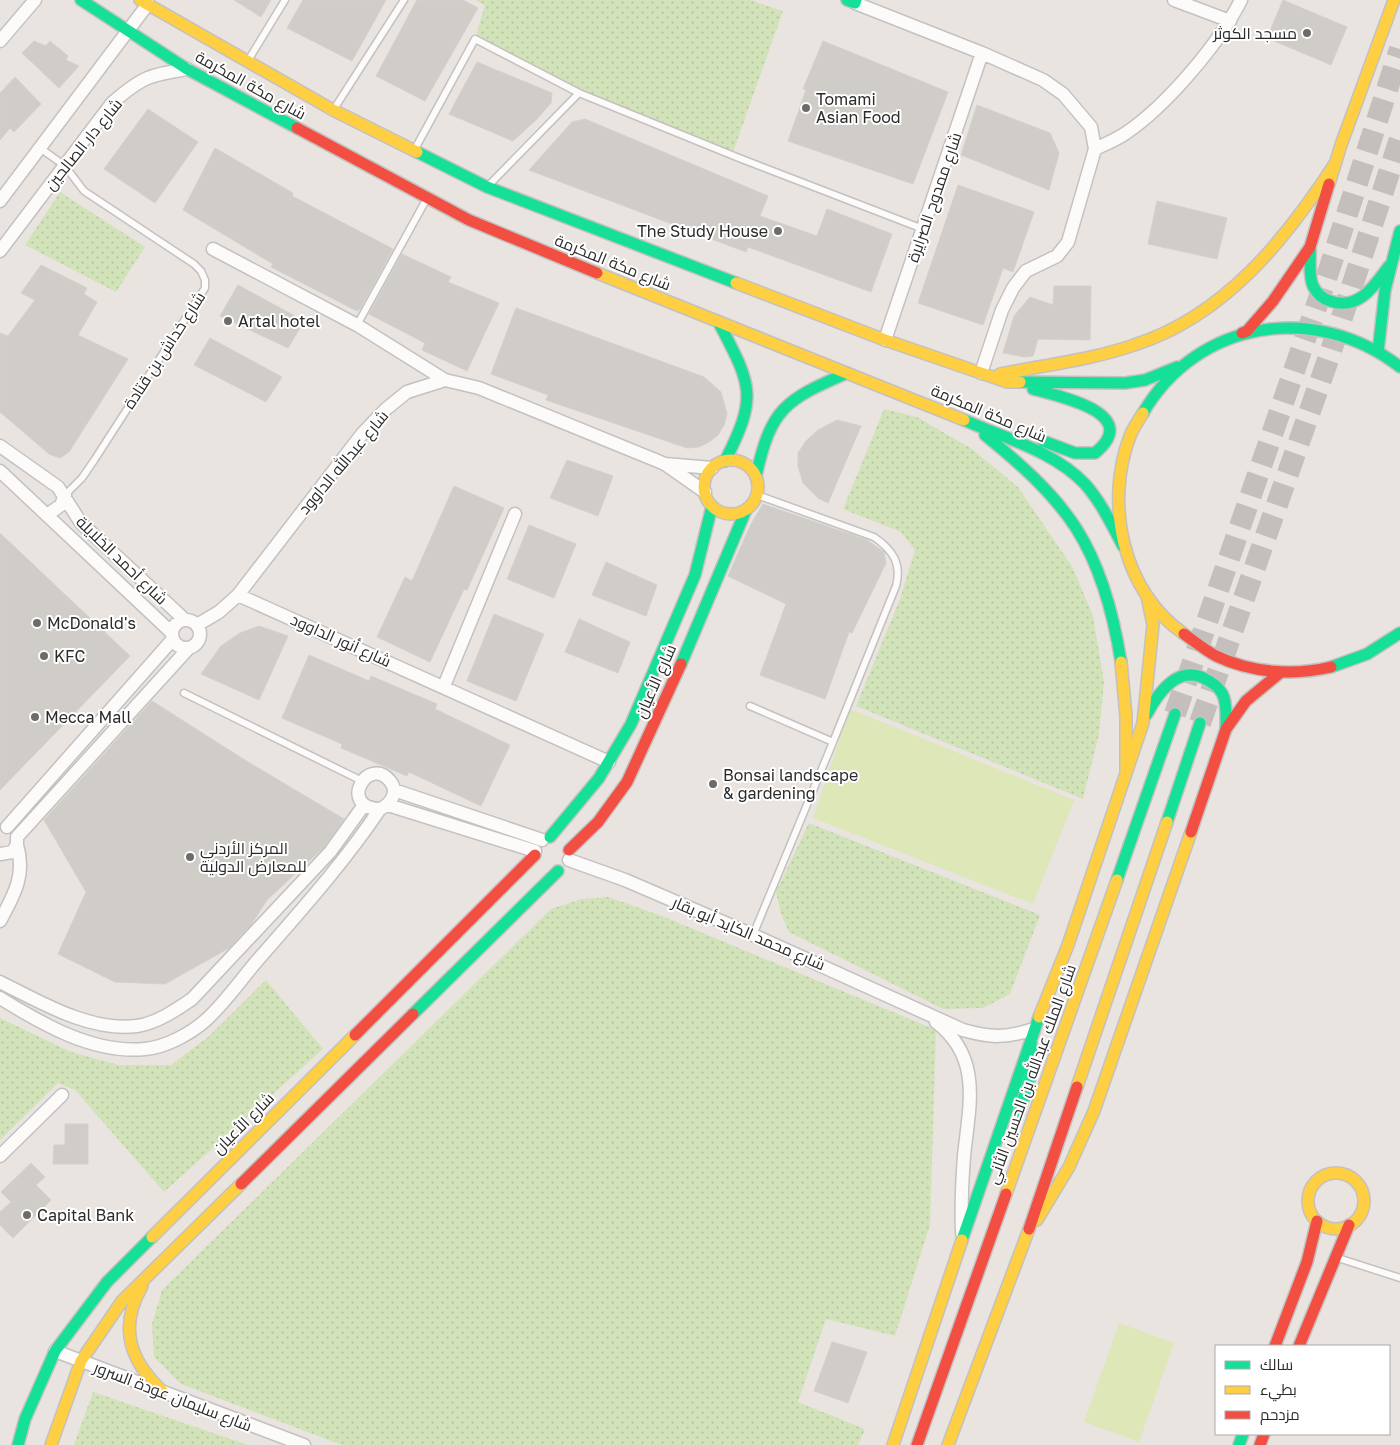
<svg xmlns="http://www.w3.org/2000/svg" width="1400" height="1445" viewBox="0 0 1400 1445" font-family="'Golos Text',Cairo,sans-serif">
  <defs>
    <pattern id="grass-dots" width="8" height="8" patternUnits="userSpaceOnUse" patternTransform="scale(1.25)"><rect width="8" height="8" fill="#d2e3ba"/><path d="M2 2h.1M6 6h.1" fill="none" stroke="#b4c3a0" stroke-width="1.8" stroke-linecap="round"/></pattern>
  </defs>
  <rect width="100%" height="100%" fill="#eae4e0"/>
  <path fill="url(#grass-dots)" d="M475,0H750L783,11L732,155L579,93L475,39L485,5Z
    M60,192L145,247L116,292L25,245Z
    M884,409L917,417L972,449L1018,487L1073,568L1093,616L1104,682L1099,734L1083,799L856,706L900,599L915,550L901,532L843,509Z
    M809,823L1040,915L1010,994L983,1008L943,1009L789,932L781,914L776,892Z
    M608,897L662,916L936,1030L930,1225L895,1336L826,1319L798,1402L865,1429L858,1445H342L181,1384L154,1357L152,1324L162,1290L551,909L582,899Z
    M266,980L323,1049L164,1192L75,1090L58,1083L0,1140V1018L71,1052L119,1065H171L208,1037Z
    M93,1392L248,1445H74Z"/>
  <path fill="#dde7b7" d="M850,709L1074,800L1033,904L813,818Z
    M1119,1323L1174,1343L1139,1442L1084,1422Z"/>
  <path fill="#d0cdc9" stroke="#d4d0cc" d="M234,0H271L261,17Z
    M303,0H386L352,61L287,28Z
    M417,0H463L478,8L425,101L376,76Z
    M1283,0L1347,27L1331,65L1267,38Z
    M34,41L46,46L50,41L68,56L66,60L79,66L59,88L22,53Z
    M823,41L948,92L913,184L788,141L806,90L803,89Z
    M477,62L552,93L551,103L536,120L513,141L449,114Z
    M15,77L41,104L14,132L10,128L0,140V93Z
    M977,105L1050,133L1059,153L1049,190L961,155Z
    M148,109L198,142L155,203L104,169Z
    M585,119L768,196L760,216L817,236L827,209L892,234L871,292L748,247L746,252L529,170L572,122Z
    M215,148L293,193L292,196L393,249L360,309L357,311L271,267L273,264L183,210Z
    M958,185L1034,212L1013,272L1003,268L983,325L918,303Z
    M1157,201L1227,218L1217,259L1148,244Z
    M402,254L451,277L448,282L499,303L467,371L422,350L425,343L369,314Z
    M41,265L87,288L84,294L97,302L78,335L128,359L69,452L60,458L49,454L0,412V333L8,336L35,300L21,293Z
    M238,285L304,321L288,348L220,316Z
    M1054,286H1091L1090,340L1038,339L1033,356L1025,357L1003,353L1014,316L1030,297L1053,305Z
    M516,308L704,377L721,392L727,414L724,425L718,435L709,442L699,447L687,448L546,400L548,395L491,374Z
    M210,338L282,377L266,402L194,365Z
    M837,420L861,426L828,503L818,498L803,483L798,466V453L806,441L818,430Z
    M567,460L613,476L598,516L550,498Z
    M454,486L504,508L467,590L464,589L430,662L377,637L405,577L412,581Z
    M763,504L867,540L884,552L886,563L852,633L849,632L825,699L760,675L786,604L728,576L751,524Z
    M529,525L576,544L554,598L507,579Z
    M0,533L130,656L0,790Z
    M606,562L657,585L646,616L592,595Z
    M494,614L544,634L516,701L467,681Z
    M579,619L630,642L618,673L565,652Z
    M259,626L288,636L259,700L201,674L221,646L240,633Z
    M309,655L369,681L371,676L437,704L435,709L510,745L481,806L409,772L407,776L341,748L342,744L282,718Z
    M152,701L248,762L344,819L324,847L267,900L251,925L229,948L165,984L115,982L58,954L86,892L44,820Z
    M65,1124H88V1164H53L54,1145H65Z
    M31,1163L45,1177L36,1185L51,1200L13,1238L0,1225V1212L11,1202L1,1192Z
    M832,1342L867,1352L848,1403L814,1391Z"/>
  <g fill="none" stroke-linecap="round" stroke-linejoin="round">
    <path stroke="#c4bfbc" stroke-width="22" stroke-dasharray="22 11" stroke-linecap="butt" d="M1175,714L1330,267L1400,49
      M1200,723L1330,354L1400,139"/>
    <defs>
      <path id="lane" d="M249,59L285,0
        M334,109L404,0
        M416,147L475,39L579,93L739,158L923,229
        M40,148L65,166L84,191L194,264L201,271L205,280V288L95,459L82,478L65,495
        M489,185L579,93
        M357,325L426,200
        M757,495L874,537C893,550 902,564 896,586L833,742
        M184,693L362,781
        M750,706L833,742L753,935
        M1335,1257L1400,1278"/>
      <path id="street" d="M1174,0L1230,21
        M855,3L982,53L1043,80L1063,94L1091,127L1095,149L1068,242L1057,256L1026,271L1013,288L1002,310L981,373
        M0,41L35,0
        M1095,149C1105,144 1116,140 1126,133C1166,106 1219,44 1241,0
        M0,201L148,4
        M213,249L357,325L445,380
        M0,251L112,103C142,77 149,75 187,69
        M885,340L982,53
        M0,446L58,487L81,523L185,620
        M665,464L712,468
        M0,471L172,633
        M47,515L61,505L65,495
        M238,595L609,762
        M172 634a14 14 0 1 1 28 0a14 14 0 1 1-28 0Z
        M197,625L219,612L238,595L362,434L386,409L407,392L445,380L479,388L665,464L705,492
        M444,686L515,514
        M394,790L542,840
        M388,805L535,851
        M7,827L173,639
        M17,837L188,649
        M0,854L12,852L17,845V839
        M569,860L625,880L753,935L963,1030C991,1038 1006,1038 1034,1029
        M0,921C14,895 26,875 17,845
        M0,982C40,1002 90,1032 137,1026C157,1023 176,1010 192,999L330,852L364,805
        M0,998C42,1024 93,1054 145,1049C166,1047 190,1034 206,1020C227,1001 244,975 263,954C304,907 345,861 380,809C391,804 399,792 390,781C368,754 337,808 380,809
        M936,1022C983,1058 969,1106 964,1156C962,1182 961,1207 962,1233
        M0,1156L62,1095
        M55,1351L304,1445"/>
      <path id="fast" d="M81,0L187,69L297,128
        M847,0L855,3L856,0
        M417,152L487,187L736,283
        M1310,247C1311,260 1308,274 1313,286C1317,294 1323,299 1330,301C1359,311 1374,286 1389,266
        M719,323C752,386 758,396 725,461
        M1378,352L1385,290L1400,231
        M1020,382L1125,383L1145,380L1177,367
        M1033,389C1058,396 1144,413 1095,453H1075L1043,441
        M1143,413C1198,319 1316,302 1400,367
        M964,420C1004,438 1054,451 1085,484C1101,502 1112,525 1123,546
        M985,435C1018,462 1052,491 1076,528C1101,567 1114,617 1121,662
        M756,476C771,408 785,400 847,373
        M681,664L746,510
        M1331,667L1367,654L1400,633
        M1147,714C1159,691 1180,662 1209,681C1216,685 1222,691 1224,698C1227,708 1226,719 1226,729
        M1167,822L1200,723
        M550,837L599,778L631,724L695,575L712,506
        M1117,880L1175,714
        M413,1014L558,871
        M1019,1112L1032,1071L1031,1040
        M962,1240L1039,1017
        M18,1445L25,1419L55,1351L107,1282L152,1237
        M1239,1445L1243,1434"/>
      <path id="slow" d="M140,0L333,110L417,152
        M1329,184L1341,145L1394,0
        M597,273L964,420
        M736,283L885,340L1007,382H1020
        M1000,374C1045,365 1091,360 1134,345C1225,316 1286,239 1336,162
        M1143,413C1139,420 1133,428 1130,436C1104,504 1123,592 1184,634
        M704 487a27 27 0 1 1 54 0a27 27 0 1 1-54 0Z
        M1121,662L1126,716V773
        M1039,1017L1068,945L1143,723L1153,625L1147,596
        M1077,1087L1167,822
        M1308 1201a28 28 0 1 1 56 0a28 28 0 1 1-56 0Z
        M1006,1194L1117,880
        M1037,1220L1069,1167L1094,1111L1191,832
        M152,1237L355,1035
        M142,1286C118,1328 130,1361 163,1392
        M51,1445L81,1361L122,1301L241,1184
        M893,1445L962,1240
        M948,1445L1029,1229"/>
      <path id="jam" d="M297,128L469,220L597,273
        M1242,333L1247,331L1273,301L1310,247L1329,184
        M1184,634C1194,641 1205,650 1216,656C1252,673 1294,676 1331,667
        M1191,832L1226,729L1246,701L1281,672
        M569,850L598,822L627,782L681,664
        M355,1035L535,855
        M241,1184L413,1014
        M1029,1229L1077,1087
        M1275,1346L1307,1262L1317,1221
        M1299,1346L1349,1225
        M917,1445L1006,1194
        M1260,1445L1264,1434"/>
    </defs>
    <use href="#lane" stroke="#c3c1c1" stroke-width="9"/>
    <use href="#street" stroke="#c3c1c1" stroke-width="15"/>
    <use href="#fast" stroke="#c3c1c1" stroke-width="14"/>
    <use href="#slow" stroke="#c3c1c1" stroke-width="14"/>
    <use href="#jam" stroke="#c3c1c1" stroke-width="14"/>
    <use href="#lane" stroke="#fcfbfa" stroke-width="6"/>
    <use href="#street" stroke="#fcfbfa" stroke-width="12"/>
    <use href="#fast" stroke="#16e098" stroke-width="11"/>
    <use href="#slow" stroke="#ffcf43" stroke-width="11"/>
    <use href="#jam" stroke="#f24e42" stroke-width="11"/>
  </g>
  <g fill="#6e6c6a" stroke="#fff" stroke-width="2">
    <circle cx="1307" cy="33" r="5"/>
    <circle cx="806" cy="108" r="5"/>
    <circle cx="778" cy="231" r="5"/>
    <circle cx="228" cy="321" r="5"/>
    <circle cx="37" cy="623" r="5"/>
    <circle cx="44" cy="656" r="5"/>
    <circle cx="35" cy="717" r="5"/>
    <circle cx="713" cy="784" r="5"/>
    <circle cx="190" cy="857" r="5"/>
    <circle cx="27" cy="1215" r="5"/>
  </g>
  <g text-anchor="middle" dominant-baseline="central" stroke-width="4" stroke-linejoin="round" paint-order="stroke">
    <g font-size="16" fill="#2b2b2b" stroke="#fff" text-anchor="start">
      <text x="1297" y="33" text-anchor="end">مسجد الكوثر</text>
      <text x="816" y="99">Tomami<tspan x="816" dy="18">Asian Food</tspan></text>
      <text x="768" y="231" text-anchor="end">The Study House</text>
      <text x="238" y="321">Artal hotel</text>
      <text x="47" y="623">McDonald's</text>
      <text x="54" y="656">KFC</text>
      <text x="45" y="717">Mecca Mall</text>
      <text x="723" y="775">Bonsai landscape<tspan x="723" dy="18">&amp; gardening</tspan></text>
      <text x="200" y="848">المركز الأردني<tspan x="200" dy="18">للمعارض الدولية</tspan></text>
      <text x="37" y="1215">Capital Bank</text>
    </g>
    <g font-size="16" fill="#2b2b2b" stroke="#fff">
      <text transform="translate(251 85) rotate(29)">شارع مكة المكرمة</text>
      <text transform="translate(83 144) rotate(-51)">شارع دار الصالحين</text>
      <text transform="translate(934 197) rotate(-71)">شارع ممدوح الصرايرة</text>
      <text transform="translate(613 262) rotate(22)">شارع مكة المكرمة</text>
      <text transform="translate(164 350) rotate(-57)">شارع خداش بن قتادة</text>
      <text transform="translate(989 413) rotate(23)">شارع مكة المكرمة</text>
      <text transform="translate(343 462) rotate(-50)">شارع عبدالله الداوود</text>
      <text transform="translate(122 560) rotate(44)">شارع أحمد الخلايلة</text>
      <text transform="translate(341 640) rotate(24)">شارع أنور الداوود</text>
      <text transform="translate(655 681) rotate(-66)">شارع الأعيان</text>
      <text transform="translate(749 933) rotate(23)">شارع محمد الكايد أبو بقار</text>
      <text transform="translate(1031 1074) rotate(-70)">شارع الملك عبدالله بن الحسين الثاني</text>
      <text transform="translate(243 1123) rotate(-45)">شارع الأعيان</text>
      <text transform="translate(173 1396) rotate(21)">شارع سليمان عودة السرور</text>
    </g>
  </g>
  <rect x="1215" y="1345" width="175" height="90" fill="#ffffff" stroke="#aaaaaa"/>
  <rect x="1225" y="1361" width="25" height="8" fill="#16e098" stroke="#aaaaaa"/>
  <text x="1260" y="1370" font-size="15" fill="#2b2b2b">سالك</text>
  <rect x="1225" y="1386" width="25" height="8" fill="#ffcf43" stroke="#aaaaaa"/>
  <text x="1260" y="1395" font-size="15" fill="#2b2b2b">بطيء</text>
  <rect x="1225" y="1411" width="25" height="8" fill="#f24e42" stroke="#aaaaaa"/>
  <text x="1260" y="1420" font-size="15" fill="#2b2b2b">مزدحم</text>
</svg>
